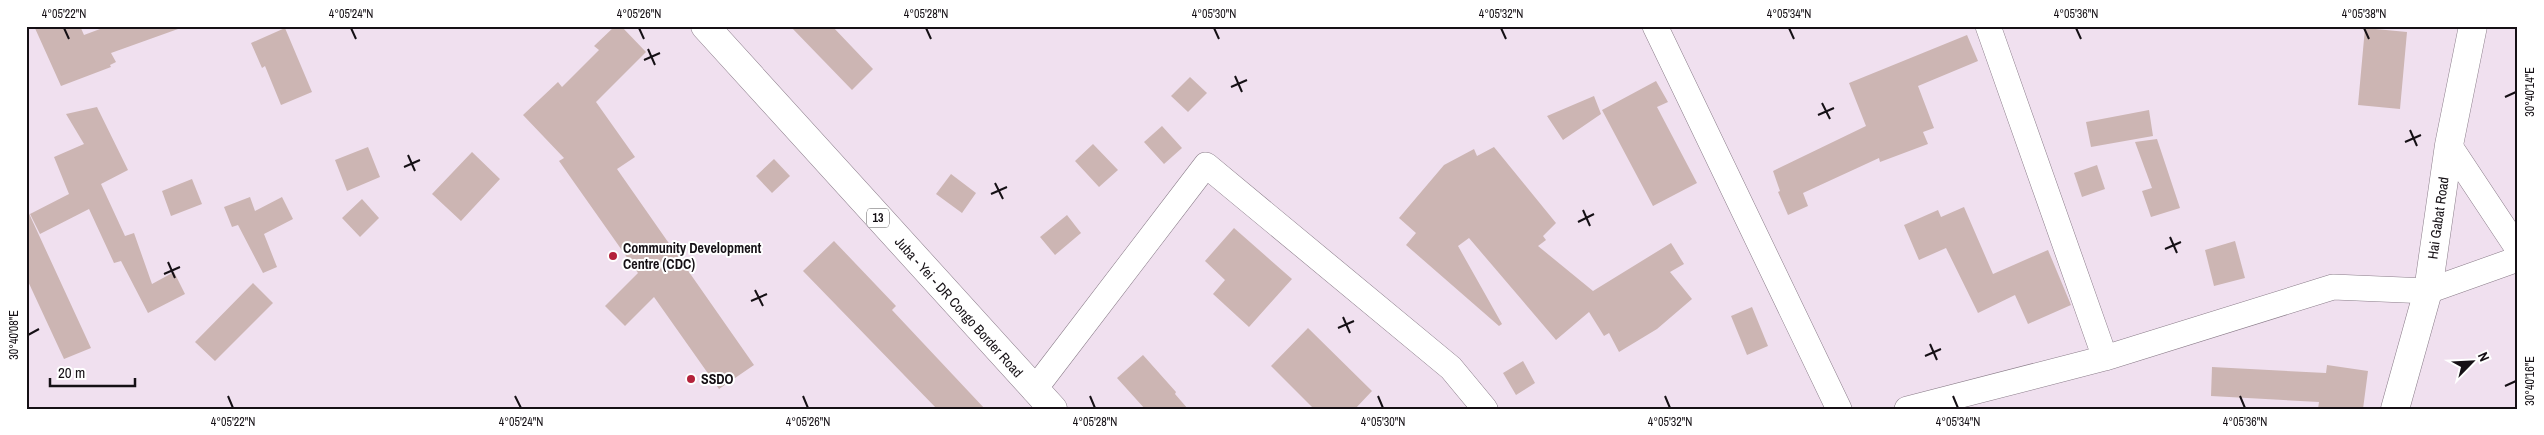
<svg xmlns="http://www.w3.org/2000/svg" width="2544" height="435" viewBox="0 0 2544 435" font-family="'Archivo Narrow',sans-serif">
  <rect width="100%" height="100%" fill="#f0e0ef"/>
  <path fill="#ccb5b3" d="M34,26H80L84,35L108,26H177L178,29L111,53L116,62L110,65L111,67L61,86Z
    M615,26H621L646,52L596,102L635,157L617,169L754,365L719,389L654,297L625,326L605,306L638,273L559,161L564,158L523,115L558,82L562,87L599,50L594,46Z
    M790,26H832L873,69L852,90Z
    M285,28L312,92L281,105L265,66L262,68L251,43Z
    M2365,28L2407,32L2400,109L2358,105Z
    M1967,35L1978,61L1918,86L1934,128L1923,132L1928,144L1880,162L1879,158L1803,193L1808,206L1788,215L1778,192L1780,191L1773,171L1866,126L1849,83Z
    M1190,77L1207,93L1188,112L1171,96Z
    M1656,81L1668,102L1657,107L1697,183L1653,206L1602,110Z
    M1594,96L1601,114L1563,140L1547,116Z
    M97,107L128,170L101,184L125,236L134,233L152,284L174,272L185,294L148,313L121,261L114,263L89,209L40,234L30,214L69,194L54,157L84,144L66,114Z
    M2149,110L2153,136L2091,147L2086,122Z
    M1162,126L1182,148L1164,164L1144,142Z
    M2157,139L2180,208L2151,217L2142,191L2152,188L2135,142Z
    M1093,144L1118,170L1099,187L1075,161Z
    M368,147L380,177L347,191L335,160Z
    M1494,147L1556,223L1543,236L1546,240L1538,246L1593,291L1671,243L1684,264L1670,272L1692,299L1657,329L1619,352L1609,333L1604,336L1589,312L1556,340L1469,238L1458,246L1502,324L1499,326L1406,245L1416,233L1399,218L1444,165L1474,149L1477,156Z
    M472,152L500,179L461,221L432,194Z
    M774,159L790,176L772,193L756,176Z
    M2097,165L2105,189L2082,197L2074,173Z
    M951,174L976,193L962,213L936,194Z
    M192,179L202,204L171,216L162,191Z
    M250,197L255,211L282,197L293,219L264,234L277,267L263,273L238,225L232,227L224,207Z
    M362,199L379,218L360,237L342,218Z
    M26,207L91,348L64,359L26,277Z
    M1964,207L1993,274L2048,250L2071,305L2028,324L2015,295L1978,313L1946,248L1919,260L1904,225L1938,210L1941,217Z
    M1067,215L1081,233L1055,255L1040,237Z
    M1234,228L1292,279L1249,327L1213,294L1225,280L1205,261Z
    M834,241L896,306L892,310L985,409H937L803,271Z
    M2235,241L2245,278L2214,286L2205,250Z
    M253,283L273,303L215,361L195,342Z
    M1752,307L1768,346L1747,355L1731,316Z
    M1308,328L1372,391L1355,409H1314L1271,366Z
    M1143,355L1176,392L1175,394L1188,409H1145L1117,378Z
    M1523,361L1535,383L1516,395L1503,373Z
    M2327,365L2368,371L2363,409H2318L2319,402L2211,396L2212,367L2326,373Z"/>
  <g fill="none" stroke-linecap="round" stroke-linejoin="round">
    <defs>
      <path id="street" d="M1655,26L1839,409
        M1988,26L2105,358
        M2449,145L2518,249
        M1034,390L1206,165L1451,368L1485,409
        M1907,409L2105,358L2333,287L2428,291L2518,259"/>
      <path id="secondary" d="M2395,409L2428,291L2449,145L2473,26"/>
      <path id="primary" d="M705,26L1053,409"/>
    </defs>
    <use href="#street" stroke="#8a7c89" stroke-width="26"/>
    <use href="#secondary" stroke="#8a7c89" stroke-width="29"/>
    <use href="#primary" stroke="#8a7c89" stroke-width="29"/>
    <path stroke="#a397a2" stroke-width="3" stroke-dasharray="4 4" stroke-linecap="butt" d="M1124,26L1125,27"/>
    <use href="#street" stroke="#fff" stroke-width="25"/>
    <use href="#secondary" stroke="#fff" stroke-width="28"/>
    <use href="#primary" stroke="#fff" stroke-width="28"/>
  </g>
  <path fill="none" stroke="#151015" stroke-width="2" d="M64,28L69,39M351,28L356,39M639,28L644,39M926,28L931,39M1214,28L1219,39M1501,28L1506,39M1789,28L1794,39M2076,28L2081,39M2364,28L2369,39M648,49L655,65M644,60L660,53M1235,76L1242,92M1231,87L1247,80M2505,97L2516,92M1822,103L1830,119M1818,115L1834,108M2410,130L2417,146M2405,142L2421,135M408,155L415,171M404,167L420,160M995,183L1003,199M991,194L1007,187M1583,210L1590,226M1578,222L1594,214M2170,237L2177,253M2165,249L2181,242M168,262L175,278M164,274L180,267M755,290L763,306M751,301L767,294M1343,317L1350,333M1338,328L1354,321M28,335L39,329M1930,344L1937,360M1925,356L1941,349M2505,386L2516,381M228,396L233,408M515,396L521,408M803,396L808,408M1090,396L1095,408M1378,396L1383,408M1665,396L1670,408M1953,396L1958,408M2240,396L2245,408"/>
  <g fill="#b4223b" stroke="#fff" stroke-width="2">
    <circle cx="613" cy="256" r="5"/>
    <circle cx="691" cy="379" r="5"/>
  </g>
  <g text-anchor="middle" dominant-baseline="central" stroke-width="4" stroke-linejoin="round" paint-order="stroke">
    <rect fill="#fff" stroke="#5b585b" stroke-width="1" x="867" y="208.5" width="22" height="19" rx="4"/>
    <g font-size="12" font-weight="bold" fill="#151015">
      <text x="878" y="218">13</text>
    </g>
    <g font-size="14" fill="#151015" stroke="#fff">
      <text transform="translate(2438 218) rotate(-82)">Hai Gabat Road</text>
      <text transform="translate(959 307) rotate(48)">Juba - Yei - DR Congo Border Road</text>
    </g>
    <g font-size="14" font-weight="bold" fill="#151015" stroke="#fff" text-anchor="start">
      <text x="623" y="248">Community Development<tspan x="623" dy="16">Centre (CDC)</tspan></text>
      <text x="701" y="379">SSDO</text>
    </g>
  </g>
  <rect width="2544" height="435" fill="none" stroke="#ffffff" stroke-width="55"/>
  <g transform="translate(2472 362) rotate(66)" stroke="#ffffff" stroke-width="4" paint-order="stroke">
  <path d="M0-4L9 19L0 12L-9 19Z" fill="#151015"/>
  <text y="-8" font-size="14" font-weight="bold" text-anchor="middle" fill="#151015">N</text>
  </g>
  <path d="M50 378v8h85v-8" fill="none" stroke="#151015" stroke-width="2.5"/>
  <text x="58" y="378" font-size="15" fill="#151015" stroke="#ffffff" stroke-width="4" paint-order="stroke">20 m</text>
  <rect x="28" y="28" width="2488" height="380" fill="none" stroke="#151015" stroke-width="2"/>
  <g font-size="12" text-anchor="middle" fill="#151015">
    <text x="64" y="18">4°05'22"N</text>
    <text x="351" y="18">4°05'24"N</text>
    <text x="639" y="18">4°05'26"N</text>
    <text x="926" y="18">4°05'28"N</text>
    <text x="1214" y="18">4°05'30"N</text>
    <text x="1501" y="18">4°05'32"N</text>
    <text x="1789" y="18">4°05'34"N</text>
    <text x="2076" y="18">4°05'36"N</text>
    <text x="2364" y="18">4°05'38"N</text>
    <text transform="translate(2530 92) rotate(-90)" y="4">30°40'14"E</text>
    <text transform="translate(14 335) rotate(-90)" y="4">30°40'08"E</text>
    <text transform="translate(2530 381) rotate(-90)" y="4">30°40'16"E</text>
    <text x="233" y="426">4°05'22"N</text>
    <text x="521" y="426">4°05'24"N</text>
    <text x="808" y="426">4°05'26"N</text>
    <text x="1095" y="426">4°05'28"N</text>
    <text x="1383" y="426">4°05'30"N</text>
    <text x="1670" y="426">4°05'32"N</text>
    <text x="1958" y="426">4°05'34"N</text>
    <text x="2245" y="426">4°05'36"N</text>
  </g>
</svg>
